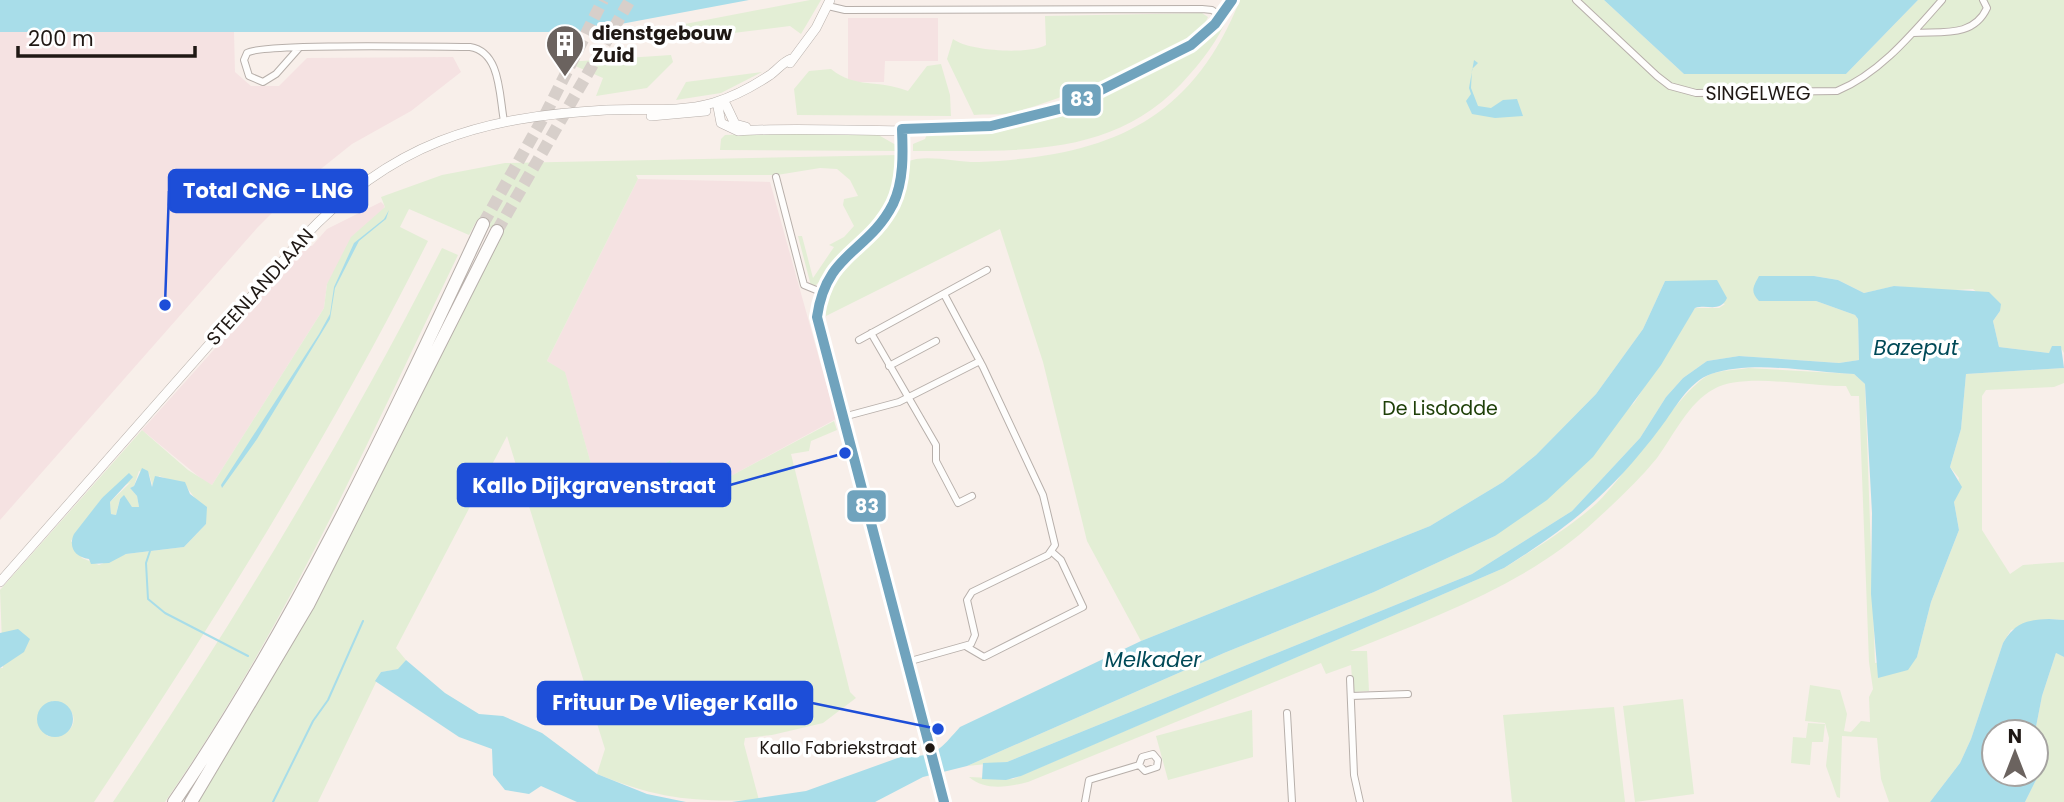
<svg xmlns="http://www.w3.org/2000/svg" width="2064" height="802" viewBox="0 0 2064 802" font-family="Poppins,sans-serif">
  <rect width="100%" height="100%" fill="#f8efea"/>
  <path fill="#f5e2e2" d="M848,18H938V61H885L884,82H848Z
    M0,32H234L235,72L251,86H279L307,58L453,57L461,72L411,111L352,144L297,188L257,228L0,520Z
    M638,179L770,182L836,419L683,502L671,460L601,499L565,373L547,361Z
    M381,202L385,206L380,214L327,284L324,308L212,485L204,481L142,430L307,246H312L327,229Z"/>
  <path fill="#e3eed5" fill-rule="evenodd" d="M810,0H821L801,34L790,26L668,41L635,39L633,34Z
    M1240,0H1604L1684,74H1846L1918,0H2064V353L2060,346L2049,353L1999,347L1993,321L2000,311L1973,289L1939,291L1895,286L1864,293L1838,280L1814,276H1759V301H1816L1855,315L1858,319L1859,360L1839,363L1739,356L1707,361L1683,378L1666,397L1640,438L1572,511L1472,574L1007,762L967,766L1224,653L1374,592L1495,536L1634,403L1695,308H1719L1725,304L1665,281L1643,329L1596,394L1536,455L1503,482L1430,526L1141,641L1087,541L1043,362L1000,229L826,316C822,262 883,244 902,200C907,188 907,175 907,162C924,153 960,163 979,162C1106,156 1190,124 1240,0Z
    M1232,6C1223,32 1208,54 1190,74C1117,161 1015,150 913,151V144L925,139L928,132C1017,130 1065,117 1144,76C1180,57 1209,40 1232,6Z
    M1202,13L1208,17C1197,48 1041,108 1006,114C996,115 984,114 974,115L947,59L953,39C968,51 1029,55 1046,45L1045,16Z
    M671,55L673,62L647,88L596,96L603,78L566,62Z
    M941,64L950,95L951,116L797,115L794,89L809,71L831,69C856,89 877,79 908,91L927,66Z
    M762,72L721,93L676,100L686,82Z
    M767,133H875L896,145L898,151L720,150L721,139L725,135Z
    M898,155C897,207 878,218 842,251C831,261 826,276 815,286H811L798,236H802L813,278L834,247L829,245L844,237L854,226L843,205L844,199L858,196L850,180L837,169L820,168L777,175H636L638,179L547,361L565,372L601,499L671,460L684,501L834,421L837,430L811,441L809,451L791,454L850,692L856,698L823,723L772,735L745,738L744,744L759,800C692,802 659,799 597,774L605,749L507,436L396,648L406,660L399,669L381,672L318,802H198L313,608L502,234L477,220L469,235L409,209L400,227L428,241C335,426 227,602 112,775L94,802H0V668H3L0,590L142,430L188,470L212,485L324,308L327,284L351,237L385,207L381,197L442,175L505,163ZM139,471L149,474L153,487L159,476L185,485L206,513V524L184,547L126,554L99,565L82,558L71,541L102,498L131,482L110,502L111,514L116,515L120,498L132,507H139L137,496L130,488L134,486ZM52,701C84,705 79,740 47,736Z
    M442,248L458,255C368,441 284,631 165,802H113C234,623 344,440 442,248Z
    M1748,368L1854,374L1865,384L1875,663L1917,657L1931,602L1959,530L1954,502L1959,478L1950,467L1961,429L1966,374L2064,368V383L2054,387L1986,390L1982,396V530L2010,574L2023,565L2064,562V620L2049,619L2011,630L2003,643L1971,739L1960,763L1930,802H1889L1881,779L1877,738L1842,736L1840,798L1837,797L1826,766L1829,738L1825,723L1805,721L1810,685L1840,690L1847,714L1844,731L1851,732L1861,721L1870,722L1869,697L1873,689L1869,662L1859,396H1851L1846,386C1810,387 1744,372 1714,389C1688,403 1674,435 1657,458C1639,480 1618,500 1597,519C1529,584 1436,616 1350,651H1367L1369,691L1353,692L1351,665L1326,674L1321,663L1028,782C1008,787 985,791 969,777L1013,779L1504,568C1536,548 1569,528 1597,503C1626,476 1684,384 1711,374C1722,370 1737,370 1748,368Z
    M2056,653L2064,657V802H2025L2048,756L2035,732L2042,696Z
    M1683,699L1694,794L1635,802L1623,706Z
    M1614,707L1625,802H1512L1503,715Z
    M1252,710L1253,757L1168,780L1156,736Z
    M1808,723L1825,724L1823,742H1812L1810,765L1791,763L1793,737L1806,738Z"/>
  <path fill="#a8dde9" d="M0,0H749L578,32H0Z
    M1604,0H1918L1846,74H1684Z
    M1474,60L1478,63L1472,69L1471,88L1478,106L1491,108L1503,100L1517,99L1523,116L1495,118L1472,114L1466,101L1471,94L1469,88Z
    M389,210L386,219L359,241L335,288L330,319L257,439L222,488L221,485L319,334L330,314L334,287L354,243L384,219Z
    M1759,276H1814L1838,280L1864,293L1894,286L1989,292L2001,304L2000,311L1993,321L1999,347L2049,353L2052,346H2061L2064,368L1966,374L1961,429L1950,467L1962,487L1954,502L1959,530L1931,602L1917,657L1908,670L1878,678L1871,594L1872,513L1865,384L1854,374C1810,372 1754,360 1711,374C1688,382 1675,409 1661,427C1613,491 1571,526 1504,568L1021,776L1006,780L982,779L983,763L1007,762L1472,574L1572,511L1640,438L1666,397L1683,378L1707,361L1739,356L1839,363L1859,360L1858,319L1855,315L1816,301H1759C1750,292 1753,287 1759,276Z
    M1717,280L1727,298C1720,313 1708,304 1695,308L1661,365L1593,457L1547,500L1495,536L1374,592L1224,653L967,766L923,777L875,802H732L806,791L906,755C935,759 942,747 960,727L1141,641L1430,526L1503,482L1536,455L1596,394L1643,329L1665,281Z
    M142,468L148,471L152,487L155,476L185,482L190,494L207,507L206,524L184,547L126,554L109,563L91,564L89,559C75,557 68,547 74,534L102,498L129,473L133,477L110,502L111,514L116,515L120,499L124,495L132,507H139L137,496L130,488L134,486Z
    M2049,619L2064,620V657L2056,653L2042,696L2035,732H1994V774H2036V738L2048,756L2025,802H1930L1960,763L1971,739L2003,643C2016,622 2026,620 2049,619Z
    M18,629L30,639L24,652L0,668V633Z
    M406,660L445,693L479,714L503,716L542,733L597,774L647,794L686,802H577L541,786L529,794L505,790L493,775L492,749L459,737L375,681L381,672L398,669Z
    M37 719a18 18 0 1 1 36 0a18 18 0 1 1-36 0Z"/>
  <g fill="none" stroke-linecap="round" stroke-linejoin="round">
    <path stroke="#a8dde9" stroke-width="2" d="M150,551L146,563L148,599L165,613L248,656
      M273,802L313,721L328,700L363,621"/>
    <path stroke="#d7cfca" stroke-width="12" stroke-dasharray="12 6" stroke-linecap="butt" d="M483,224L547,111L603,0
      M497,231L630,0"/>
    <defs>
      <path id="minor" d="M1576,0L1657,76L1670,86L1696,93L1837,91C1879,74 1912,34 1942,0
        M828,6L845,10L1202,9L1212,10L1221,16
        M1913,33C1942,31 1973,38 1987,8L1983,0
        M299,48L276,74L263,82L249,76L244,60L247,53C260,43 440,47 470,47C501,52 499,95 504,121
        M776,177L804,285L821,292
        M871,333L936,445V461L958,503L972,496
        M859,340L987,270
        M889,366L936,341
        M843,417L899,402L980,361
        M967,647L984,657L1083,607L1061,560L1052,552
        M907,662L971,644L975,635L967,600L972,592L1048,555L1055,545L1043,495L983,367L944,294
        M1350,679L1354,775L1360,802
        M1351,696L1408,694
        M1287,713L1292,802
        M1085,802L1089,780L1139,765L1142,757L1153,754L1158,760L1157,767L1145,771L1139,765"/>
      <path id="secondary" d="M790,63L816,28L830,0
        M726,105L735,124L746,127
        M718,107L721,123L738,131C825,125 917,138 1003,124C1051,116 1095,96 1137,74C1176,54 1208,38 1232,0
        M651,116L706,111
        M902,129C903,153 904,181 893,204C871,249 819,253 817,317L944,802
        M0,582L302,239C391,143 479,117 606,110C642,108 677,113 713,103C733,97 752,87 770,75C777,70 783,62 791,59"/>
      <path id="motorway" d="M174,802C298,621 390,422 483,224
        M191,802L308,605L497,231"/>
    </defs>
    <use href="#minor" stroke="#b7afaa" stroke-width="8"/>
    <use href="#secondary" stroke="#b7afaa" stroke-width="10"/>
    <use href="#motorway" stroke="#b7afaa" stroke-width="14"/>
    <use href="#minor" stroke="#fefdfc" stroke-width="6"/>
    <use href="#secondary" stroke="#fefdfc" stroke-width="9"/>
    <use href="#motorway" stroke="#fefdfc" stroke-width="12"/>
    <defs>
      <path id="bus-1" d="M902,129C903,153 904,181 893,204C868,253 826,252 817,317L944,802
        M902,129L991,126L1067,107L1191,45L1215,24L1232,0"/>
    </defs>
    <use href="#bus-1" stroke="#fff" stroke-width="16"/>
    <use href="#bus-1" stroke="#70a3bd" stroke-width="10"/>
  </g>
  <defs>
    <symbol id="building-pin" viewBox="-11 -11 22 30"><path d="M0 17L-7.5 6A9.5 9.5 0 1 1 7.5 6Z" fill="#6b635f" stroke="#fff"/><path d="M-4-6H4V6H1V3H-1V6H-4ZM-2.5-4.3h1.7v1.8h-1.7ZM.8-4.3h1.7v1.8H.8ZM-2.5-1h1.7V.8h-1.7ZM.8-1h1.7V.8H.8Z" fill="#fff"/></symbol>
  </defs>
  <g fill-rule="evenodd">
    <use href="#building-pin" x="543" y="22" width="44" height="60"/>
  </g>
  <circle fill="#1f1814" stroke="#fff" stroke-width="2.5" cx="930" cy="748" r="6"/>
  <g text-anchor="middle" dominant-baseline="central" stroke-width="7" stroke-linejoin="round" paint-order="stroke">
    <g font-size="17" fill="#1f1814" stroke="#fff" text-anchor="end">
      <text x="917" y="748">Kallo Fabriekstraat</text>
    </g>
    <g font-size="19" font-weight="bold" fill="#1f1814" stroke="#fff" text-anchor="start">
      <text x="592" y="33">dienstgebouw<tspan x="592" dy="22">Zuid</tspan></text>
    </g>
    <g font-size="19" fill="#1f1814" stroke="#fff">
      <text x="1758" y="93">SINGELWEG</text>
      <text transform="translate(260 287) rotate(-48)">STEENLANDLAAN</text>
    </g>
    <g font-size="19" fill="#1f4009" stroke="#fff">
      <text x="1440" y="408">De Lisdodde</text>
    </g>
    <g font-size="21" font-style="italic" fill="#004957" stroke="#fff">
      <text x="1916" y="347">Bazeput</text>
      <text x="1153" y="659">Melkader</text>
    </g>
  </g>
  <path fill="none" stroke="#1d4ed8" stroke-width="2.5" d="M165 305L169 191M845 453L730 485M938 729L812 703"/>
  <g fill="#1d4ed8" stroke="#fff" stroke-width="2.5">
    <circle cx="165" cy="305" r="7"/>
    <circle cx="845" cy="453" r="7"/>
    <circle cx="938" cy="729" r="7"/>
  </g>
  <g fill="#1d4ed8" stroke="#1d4ed8" stroke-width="2.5">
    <rect x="169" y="170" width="198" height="42" rx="7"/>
    <rect x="458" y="464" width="272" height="42" rx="7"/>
    <rect x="538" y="682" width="274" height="42" rx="7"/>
  </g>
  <g font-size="21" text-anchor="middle" font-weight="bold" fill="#fff">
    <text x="268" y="198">Total CNG - LNG</text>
    <text x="594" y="493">Kallo Dijkgravenstraat</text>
    <text x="675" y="710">Frituur De Vlieger Kallo</text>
  </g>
  <g stroke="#fff" stroke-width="2.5">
    <rect x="1061" y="83" width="41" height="34" rx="7" fill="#70a3bd"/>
    <rect x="846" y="489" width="41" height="34" rx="7" fill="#70a3bd"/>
  </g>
  <g font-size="19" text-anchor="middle" font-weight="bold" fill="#fff">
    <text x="1082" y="106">83</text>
    <text x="867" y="513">83</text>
  </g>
  <g transform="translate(2015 753)"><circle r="33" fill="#ffffff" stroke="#a5a3a1" stroke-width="2"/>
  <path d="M0-5L12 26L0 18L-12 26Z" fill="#6b635f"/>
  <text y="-10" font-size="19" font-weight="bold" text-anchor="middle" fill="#1f1814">N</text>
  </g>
  <path d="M18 46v10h177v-10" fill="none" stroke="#1f1814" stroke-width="3.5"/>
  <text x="28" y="46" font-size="21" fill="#1f1814" stroke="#ffffff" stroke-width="5" paint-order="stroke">200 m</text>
</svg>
